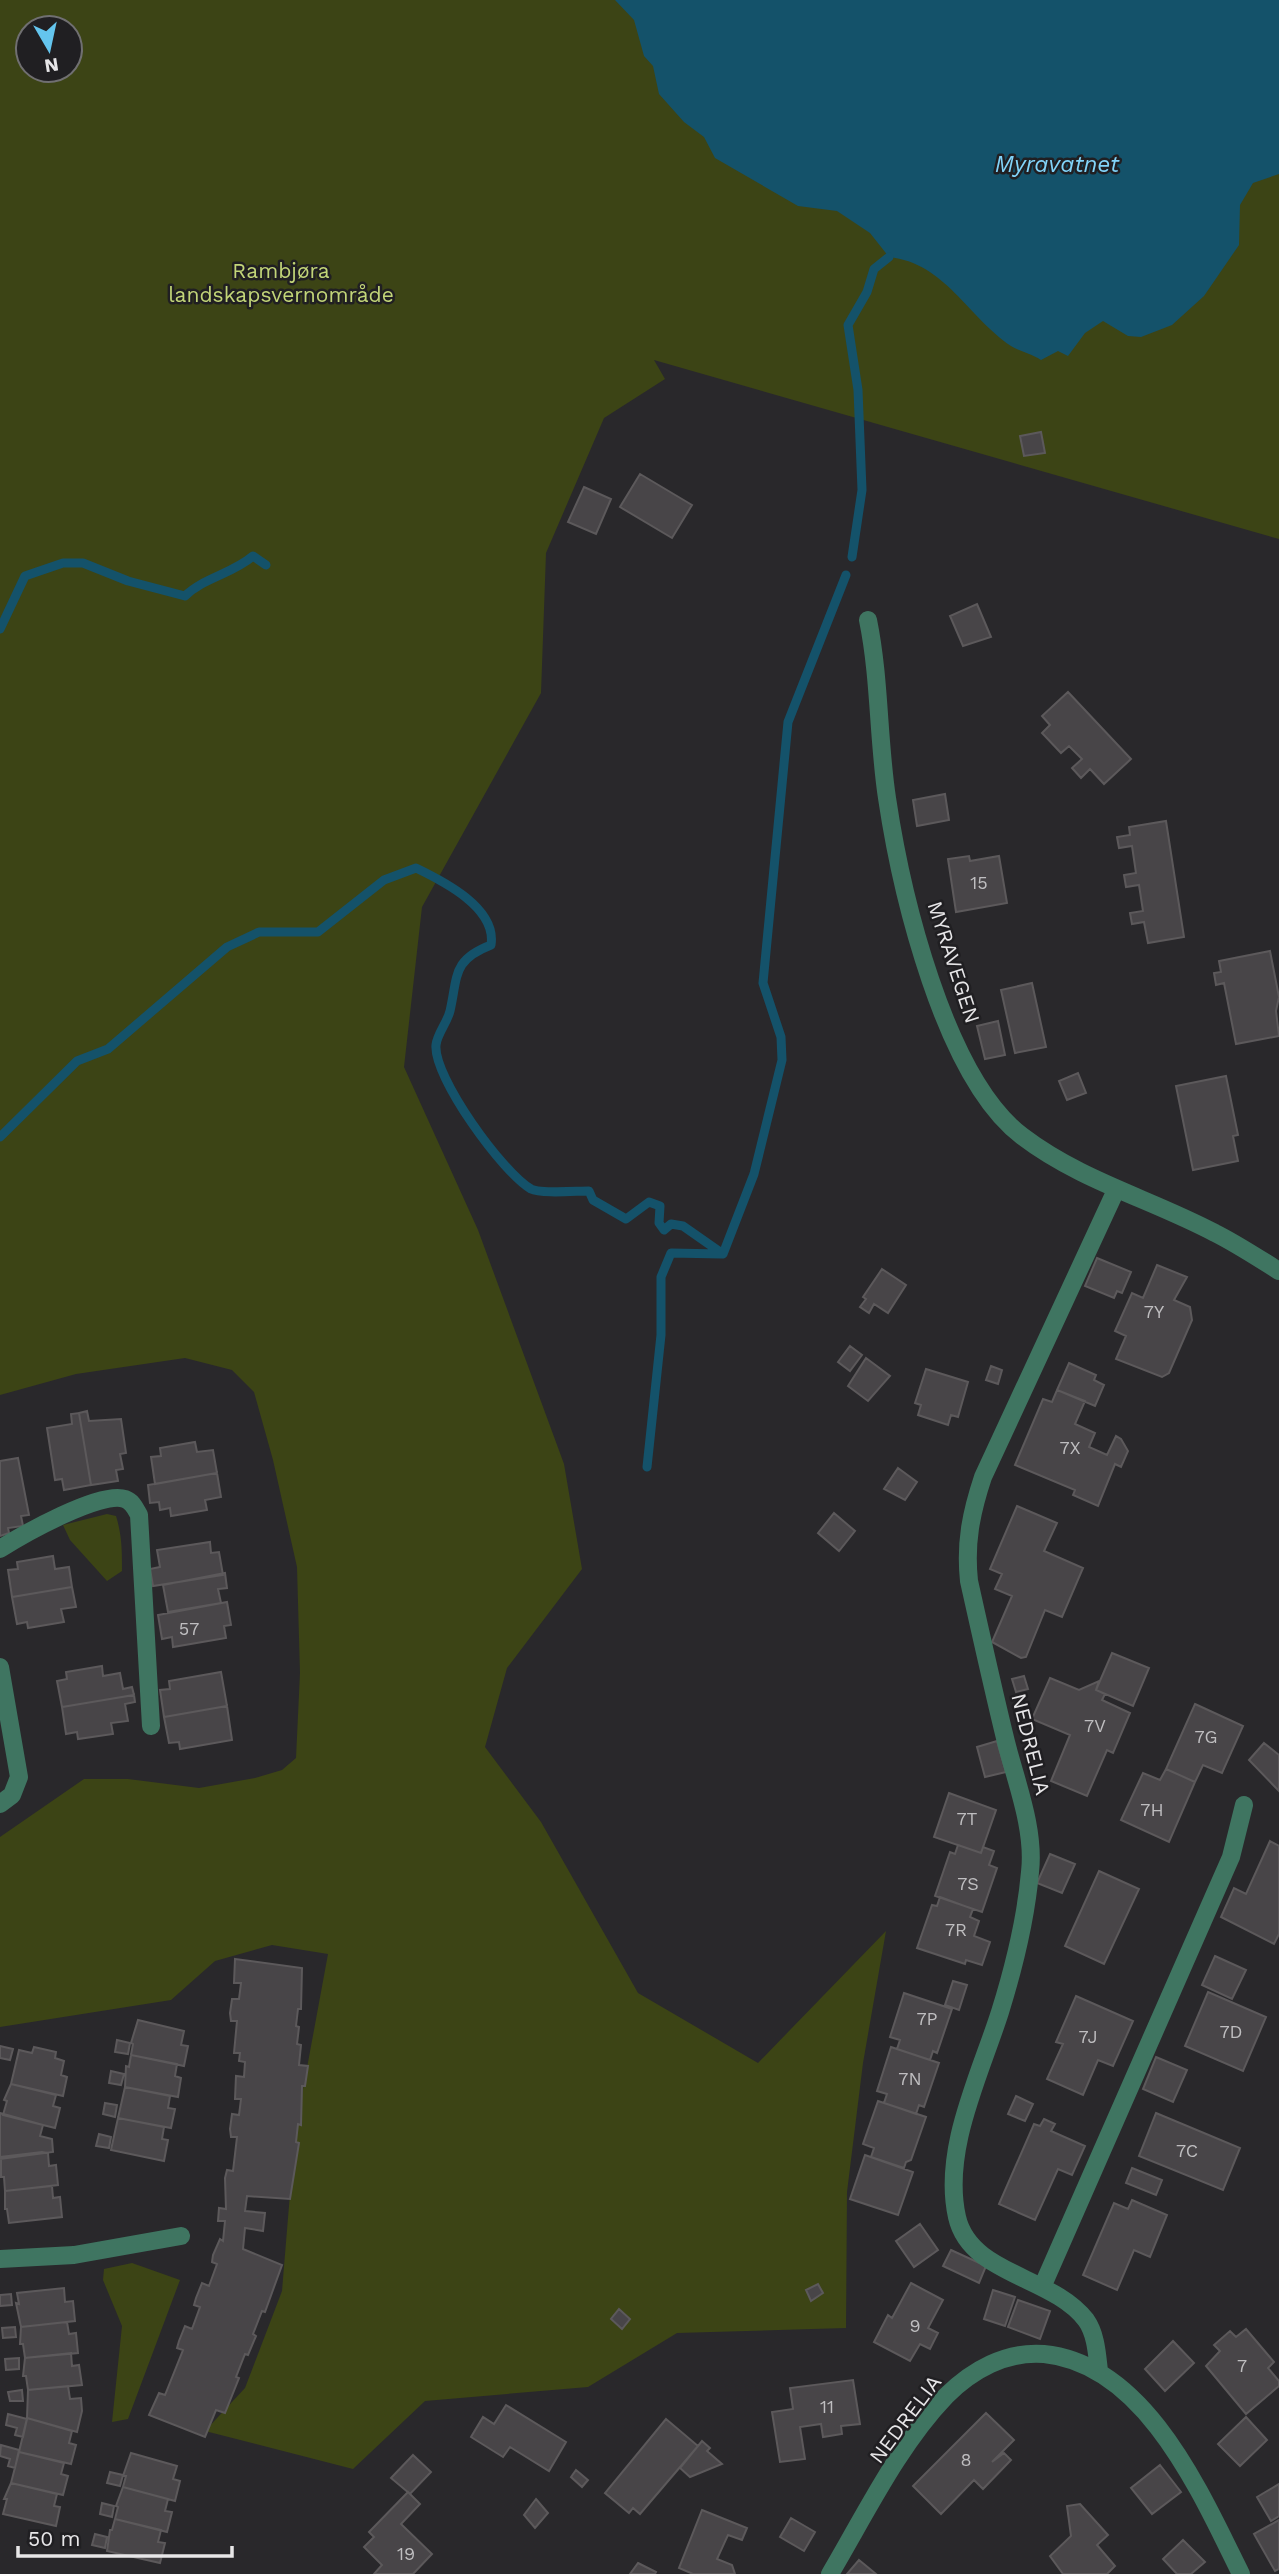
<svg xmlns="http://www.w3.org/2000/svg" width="1279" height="2574" viewBox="0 0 1279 2574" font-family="'Work Sans',sans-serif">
  <rect width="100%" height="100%" fill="#29282b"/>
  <path fill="#3c4415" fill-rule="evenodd" d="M0,0H1279V539L654,360L665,379L604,418L546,553L541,693L422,907L404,1067L478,1230L564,1464L582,1569L507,1668L485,1747L541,1822L638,1993L758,2063L886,1931L863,2063L847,2192L846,2328L677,2333L588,2387L425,2401L353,2469L205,2431L245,2388L282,2291L295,2133L328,1954L272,1945L215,1961L171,2000L0,2027V1837L84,1779H128L199,1788L255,1778L282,1770L296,1758L300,1673L297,1567L273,1460L254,1392L232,1370L185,1358L76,1374L0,1395ZM28,28H70V70H28Z
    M107,1514L116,1516C122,1535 122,1552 122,1571L107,1581L70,1540L63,1525Z
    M132,2263L180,2280L128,2419L112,2422L122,2326L103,2280L104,2269Z"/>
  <path fill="#14526a" d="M615,0H1279V174L1253,183L1240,205L1239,245L1204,296L1172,325L1141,337L1128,336L1103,321L1085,333L1068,356L1058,351L1041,360C1031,353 1021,352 1011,346C968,317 945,263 889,257L870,233L837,211L798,206L715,158L704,137L684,122L659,94L653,66L644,56L634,20Z"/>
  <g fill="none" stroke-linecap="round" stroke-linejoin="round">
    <path stroke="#14526a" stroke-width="9" d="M852,557L862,490L858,390L848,325L867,292L874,269L889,257
      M0,629L25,576L63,563H83L128,581L185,596C203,578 232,574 253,556L266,565
      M0,1137L77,1061L108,1049L227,947L259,932H318L384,880L416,868C443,881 497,908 491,945C452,960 458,976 450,1011C447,1023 437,1034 436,1045C433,1077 503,1173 531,1189C541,1194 576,1191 589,1191L593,1200L626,1219L649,1202L660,1206L659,1223L664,1230L671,1224L683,1226L723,1254L754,1174L782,1060L781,1037L763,983L788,722L846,575
      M647,1467L661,1335V1277L671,1253L722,1254"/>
  </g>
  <path fill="#484548" stroke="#5c595b" stroke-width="2" d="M1041,432L1045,453L1024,456L1020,436Z
    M640,474L692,505L672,538L620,507Z
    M584,487L611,499L596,534L568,522Z
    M977,604L991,637L963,646L950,616Z
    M1068,692L1131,759L1104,784L1090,769L1081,778L1072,768L1082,759L1069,746L1061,753L1042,733L1050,725L1042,716Z
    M945,794L949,820L917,826L913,800Z
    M1166,821L1184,937L1148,943L1144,922L1132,924L1130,913L1143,911L1139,885L1126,887L1124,875L1136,873L1132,846L1119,848L1117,837L1130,835L1129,827Z
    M969,856L970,861L999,856L1007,903L956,912L948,859Z
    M1270,951L1279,997L1276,1011L1279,1036L1236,1044L1224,983L1216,985L1214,973L1221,972L1219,961Z
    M1032,983L1046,1047L1015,1053L1001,990Z
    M998,1021L1005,1055L985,1059L977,1026Z
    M1078,1073L1086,1093L1067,1100L1059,1081Z
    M1226,1076L1238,1135L1233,1136L1238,1161L1193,1170L1176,1086Z
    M1097,1258L1131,1272L1122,1293L1117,1291L1114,1298L1085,1286Z
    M1157,1265L1187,1277L1174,1300L1190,1307L1192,1320L1169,1373L1162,1377L1116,1359L1126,1336L1115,1331L1132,1293L1143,1298Z
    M882,1269L906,1285L888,1313L874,1304L869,1313L860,1307L866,1299L863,1297Z
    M850,1346L862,1355L850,1371L838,1362Z
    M866,1358L890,1376L868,1401L848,1386Z
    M1069,1363L1096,1375L1094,1380L1104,1385L1095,1406L1057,1390Z
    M991,1366L1002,1370L998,1384L986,1380Z
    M926,1369L968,1382L958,1417L951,1415L948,1425L918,1415L921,1405L915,1403Z
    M1057,1390L1085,1401L1075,1424L1095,1433L1089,1447L1107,1455L1116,1436L1121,1439L1128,1451L1121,1467L1115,1464L1098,1506L1073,1495L1075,1490L1015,1465L1043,1399L1052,1402Z
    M87,1411L89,1421L121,1419L126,1453L120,1454L123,1469L116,1470L118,1481L91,1485L79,1413Z
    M79,1413L91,1485L64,1490L62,1479L55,1480L47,1428L72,1424L71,1414Z
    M195,1442L197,1452L213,1450L217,1473L155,1484L151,1457L161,1456L160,1448Z
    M18,1458L29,1515L21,1516L23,1526L8,1528L9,1533L0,1536V1461Z
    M898,1468L917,1482L905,1500L884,1489Z
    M217,1473L221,1497L205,1500L207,1510L171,1516L170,1508L160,1510L159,1502L150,1503L148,1485Z
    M1017,1506L1057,1523L1044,1551L1083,1568L1062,1617L1045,1610L1026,1657L1021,1658L992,1642L1012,1596L995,1589L1002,1574L990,1569Z
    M834,1513L855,1531L839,1551L818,1533Z
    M210,1542L211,1553L219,1552L223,1575L153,1586L150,1569L160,1567L157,1550Z
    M53,1556L55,1569L69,1567L72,1587L12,1597L8,1570L18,1569L17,1562Z
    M225,1573L227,1588L218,1589L221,1603L168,1612L163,1585Z
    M72,1587L76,1607L61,1609L64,1622L28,1628L27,1622L17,1624L12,1597Z
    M227,1602L231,1625L224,1626L226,1638L173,1647L172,1637L162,1639L158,1615Z
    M1112,1653L1149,1668L1133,1706L1096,1690Z
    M102,1666L103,1676L120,1673L123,1689L132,1687L134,1695L62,1707L57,1681L67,1679L66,1672Z
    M221,1672L227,1706L164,1717L160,1690L170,1689L169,1681Z
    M1024,1676L1028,1689L1016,1692L1012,1679Z
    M1050,1678L1079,1690L1099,1681L1096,1690L1105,1694L1102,1700L1130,1713L1113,1753L1107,1750L1087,1796L1051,1781L1070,1735L1032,1719Z
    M134,1695L135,1702L125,1704L128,1721L111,1723L113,1734L78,1739L77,1732L66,1734L62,1707Z
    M1195,1704L1243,1726L1222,1773L1203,1765L1195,1782L1166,1769Z
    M227,1706L232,1740L180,1749L179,1742L169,1743L164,1717Z
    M997,1741L1006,1772L985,1777L977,1747Z
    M1264,1743L1279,1755V1791L1249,1760Z
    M1166,1769L1195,1782L1169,1842L1121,1820L1143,1773L1160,1780Z
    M949,1793L996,1810L981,1853L934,1837Z
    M1270,1841L1279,1846V1934L1274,1944L1221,1917L1234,1888L1246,1894Z
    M958,1845L981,1853L983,1847L994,1851L989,1865L997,1868L982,1912L935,1896L950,1852L955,1854Z
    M1050,1854L1075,1864L1062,1893L1037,1883Z
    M1099,1871L1139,1889L1104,1964L1065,1946Z
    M940,1897L973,1909L970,1917L979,1921L974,1936L990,1942L982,1965L966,1960L965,1964L917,1948L932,1905L937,1906Z
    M1215,1956L1246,1970L1232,1999L1202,1985Z
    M235,1959L302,1968L301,2009H298L296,2026L299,2027L297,2044L301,2045L299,2065L308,2066L305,2086H302L301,2125L298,2124L296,2142L299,2143L290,2199L247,2196L245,2211L265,2213L263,2231L245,2228L243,2249L282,2265L265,2312L262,2311L253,2334L256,2336L248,2355L245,2354L236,2377L239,2378L225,2413L216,2410L205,2437L149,2415L159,2393L165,2395L183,2350L177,2348L179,2341L185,2326L192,2329L200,2307L194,2305L196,2298L202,2283L209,2286L217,2264L212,2262L213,2255L220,2239L223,2241L225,2221H218L219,2208L226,2209L225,2178L227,2170L233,2171L237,2137H231L230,2129L232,2114L239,2115L241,2099H235L236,2076L244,2077L245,2062L239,2061L240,2053H234L237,2021H231L230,2013L232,1999H239L241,1983H234Z
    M953,1981L967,1985L959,2010L945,2005Z
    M1208,1992L1266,2017L1243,2071L1185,2046Z
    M904,1993L952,2009L937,2053L933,2051L930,2060L897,2049L900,2040L890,2037Z
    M1076,1996L1133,2021L1113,2066L1098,2060L1083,2095L1047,2079L1063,2044L1056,2042Z
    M138,2020L184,2031L181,2045L188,2046L184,2066L131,2055L133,2044L131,2043Z
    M117,2040L130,2043L128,2054L115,2052Z
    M0,2046L13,2049L10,2060L0,2058Z
    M34,2047L56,2052L55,2058L64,2061L61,2075L67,2077L63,2096L11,2084L19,2050L32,2053Z
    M891,2047L939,2063L924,2107L919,2105L916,2114L884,2103L887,2094L877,2091Z
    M131,2055L177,2064L175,2076L181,2078L178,2097L125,2087L126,2066L129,2067Z
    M1156,2057L1187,2070L1173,2102L1143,2089Z
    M111,2071L124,2074L121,2085L109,2083Z
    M11,2084L56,2095L53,2106L60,2108L55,2128L3,2115L7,2101L4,2100Z
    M125,2087L170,2096L168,2108L175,2109L171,2128L118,2118Z
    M1016,2096L1033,2104L1025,2121L1008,2114Z
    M878,2101L926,2117L911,2160L906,2162L904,2168L871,2157L874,2148L863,2144Z
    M105,2103L117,2105L115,2117L103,2114Z
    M0,2113L43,2125L40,2136L52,2139L53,2152L0,2159Z
    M1156,2113L1240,2148L1223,2190L1139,2156Z
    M118,2118L164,2127L162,2139L168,2140L164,2161L111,2150Z
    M1044,2119L1055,2124L1051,2131L1085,2146L1072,2175L1058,2169L1035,2220L999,2204L1034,2124L1040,2126Z
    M99,2134L111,2137L109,2148L96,2146Z
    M42,2152L48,2153L49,2166L56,2165L58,2185L5,2191L4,2177H1V2157Z
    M865,2155L913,2172L898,2215L850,2199Z
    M1132,2168L1162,2180L1156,2195L1126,2183Z
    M52,2186L53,2198L60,2197L62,2217L9,2223L7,2209H5V2191Z
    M1132,2200L1167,2215L1150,2257L1134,2250L1117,2290L1083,2275L1114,2203L1128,2209Z
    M920,2224L938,2250L914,2267L896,2241Z
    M951,2250L986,2266L979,2283L943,2266Z
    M911,2283L943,2300L928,2328L938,2333L930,2349L920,2344L910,2361L874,2342L888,2315L892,2318Z
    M818,2284L823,2293L811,2301L806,2290Z
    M64,2288L65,2302L73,2301L75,2321L21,2327L16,2303L19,2304L17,2293Z
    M993,2290L1015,2297L1005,2326L984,2319Z
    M11,2294L12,2305L0,2306V2295Z
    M1018,2300L1050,2311L1040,2339L1008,2327Z
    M619,2309L630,2319L622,2329L611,2319Z
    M67,2322L69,2334L76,2333L78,2353L25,2358L23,2344H20L21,2327Z
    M15,2327L16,2337L3,2338L2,2328Z
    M1246,2329L1274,2362L1268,2368L1279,2381V2386L1246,2414L1206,2366L1220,2351L1214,2345L1230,2331L1236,2337Z
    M1173,2341L1194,2363L1165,2391L1145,2369Z
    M71,2353L72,2366L79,2365L82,2385L28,2390L26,2376H23L25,2358Z
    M19,2358V2369L6,2370L5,2359Z
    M853,2380L860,2424L841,2426L842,2434L823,2437L821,2424L800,2427L805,2459L780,2462L772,2412L793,2409L790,2388Z
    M68,2386L70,2399L81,2398L82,2411L77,2432L27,2418L28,2390Z
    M22,2390L23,2401H10L8,2392Z
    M506,2405L566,2442L549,2471L510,2447L503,2457L471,2437L483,2417L494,2424Z
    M986,2413L1014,2440L992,2462L1004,2453L1011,2460L983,2489L974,2480L941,2514L913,2486Z
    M8,2414L27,2419L23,2437L15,2435L17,2428L6,2425Z
    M1246,2417L1267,2440L1240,2466L1218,2444Z
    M27,2418L72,2431L69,2443L76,2445L71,2464L19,2452Z
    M666,2419L698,2446L640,2514L633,2508L629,2513L605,2493Z
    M702,2441L710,2448L707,2451L722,2464L690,2477L680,2468Z
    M1,2445L19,2450L15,2468L8,2466L10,2459L0,2456Z
    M19,2452L64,2463L61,2474L68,2476L63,2495L11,2483Z
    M131,2453L177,2466L173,2479L180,2481L175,2501L123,2487L126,2476H123Z
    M413,2455L431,2472L410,2494L391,2478Z
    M1160,2465L1181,2492L1152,2514L1131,2488Z
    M576,2470L588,2480L582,2487L571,2477Z
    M110,2472L123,2475L120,2486L107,2483Z
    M11,2483L57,2494L54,2506L60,2507L56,2526L3,2514L7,2499H4Z
    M1279,2484V2516L1271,2521L1257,2497Z
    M123,2487L168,2499L165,2511L172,2512L167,2532L115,2519L118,2507L116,2506Z
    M408,2492L420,2504L401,2524L432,2554L413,2574H374L382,2565L364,2547L374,2537L369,2532Z
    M536,2499L548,2513L535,2528L524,2515Z
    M102,2503L114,2506L112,2517L100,2514Z
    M1080,2504L1108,2535L1097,2545L1115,2566L1107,2574H1063L1050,2556L1071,2536L1067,2506Z
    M702,2510L747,2528L742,2540L728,2535L717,2559L732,2565L735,2574H693L679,2568Z
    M791,2518L815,2532L804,2551L780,2537Z
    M115,2519L161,2530L158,2542L165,2543L160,2563L107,2551L110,2530H112Z
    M1279,2520V2569L1275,2571L1254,2534Z
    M95,2534L107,2537L105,2548L92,2545Z
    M1183,2540L1205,2562L1191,2574H1177L1163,2559Z
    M859,2560L876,2574H847Z
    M638,2563L656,2572L655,2574H630Z"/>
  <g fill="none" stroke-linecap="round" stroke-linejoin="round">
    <path stroke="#3f7561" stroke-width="18" d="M868,620C880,679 878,739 887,798C901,892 944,1077 1022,1136C1081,1181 1151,1199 1215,1233C1237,1244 1258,1258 1279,1271
      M0,1549C22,1535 101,1490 125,1499C133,1502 135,1508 139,1515L151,1726
      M0,1667L19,1777L12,1795L0,1804
      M0,2259L74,2255L181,2236
      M1043,2285L1231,1857L1244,1805
      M1099,2371C1097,2354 1096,2334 1086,2320C1053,2276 970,2275 957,2217C942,2150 980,2075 1000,2012C1014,1967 1026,1918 1030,1872C1035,1829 1016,1782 1006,1742C993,1689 981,1635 969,1581C965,1543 971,1513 983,1477L1116,1190
      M830,2574C865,2515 898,2446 946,2396C972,2370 1006,2351 1044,2354C1146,2364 1201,2494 1241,2574"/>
  </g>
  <g text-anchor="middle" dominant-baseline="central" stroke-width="5" stroke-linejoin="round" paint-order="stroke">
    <g font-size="18" fill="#bfbec0">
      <text x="979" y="882">15</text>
      <text x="1154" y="1311">7Y</text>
      <text x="1070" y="1447">7X</text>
      <text x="189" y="1628">57</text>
      <text x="1095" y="1725">7V</text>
      <text x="1206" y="1736">7G</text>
      <text x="1152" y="1809">7H</text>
      <text x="967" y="1818">7T</text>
      <text x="968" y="1883">7S</text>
      <text x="956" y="1929">7R</text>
      <text x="927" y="2018">7P</text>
      <text x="1231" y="2031">7D</text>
      <text x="1088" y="2036">7J</text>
      <text x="910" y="2078">7N</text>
      <text x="1187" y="2150">7C</text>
      <text x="915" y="2325">9</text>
      <text x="1242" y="2365">7</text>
      <text x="827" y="2406">11</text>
      <text x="966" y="2459">8</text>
      <text x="406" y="2553">19</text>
    </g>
    <g font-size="21" fill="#c2d578" stroke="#201f22">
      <text x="281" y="270">Rambjøra<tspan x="281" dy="24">landskapsvernområde</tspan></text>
    </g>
    <g font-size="21" fill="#e7e6e8" stroke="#201f22">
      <text transform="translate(954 962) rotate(72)">MYRAVEGEN</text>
      <text transform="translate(1031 1744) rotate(76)">NEDRELIA</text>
      <text transform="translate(905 2419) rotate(-53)">NEDRELIA</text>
    </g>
    <g font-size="23" font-style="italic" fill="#82d4f9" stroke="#201f22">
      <text x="1057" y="164">Myravatnet</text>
    </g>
  </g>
  <g transform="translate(49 49) rotate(171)"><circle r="33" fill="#201f22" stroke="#706f71" stroke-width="2"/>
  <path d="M0-5L12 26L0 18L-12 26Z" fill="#64c5ee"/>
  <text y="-10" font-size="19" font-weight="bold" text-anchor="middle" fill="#e7e6e8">N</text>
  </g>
  <path d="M18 2546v10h214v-10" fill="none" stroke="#e7e6e8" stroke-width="3.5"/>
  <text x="28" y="2546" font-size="21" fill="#e7e6e8" stroke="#201f22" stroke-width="5" paint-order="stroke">50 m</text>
</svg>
